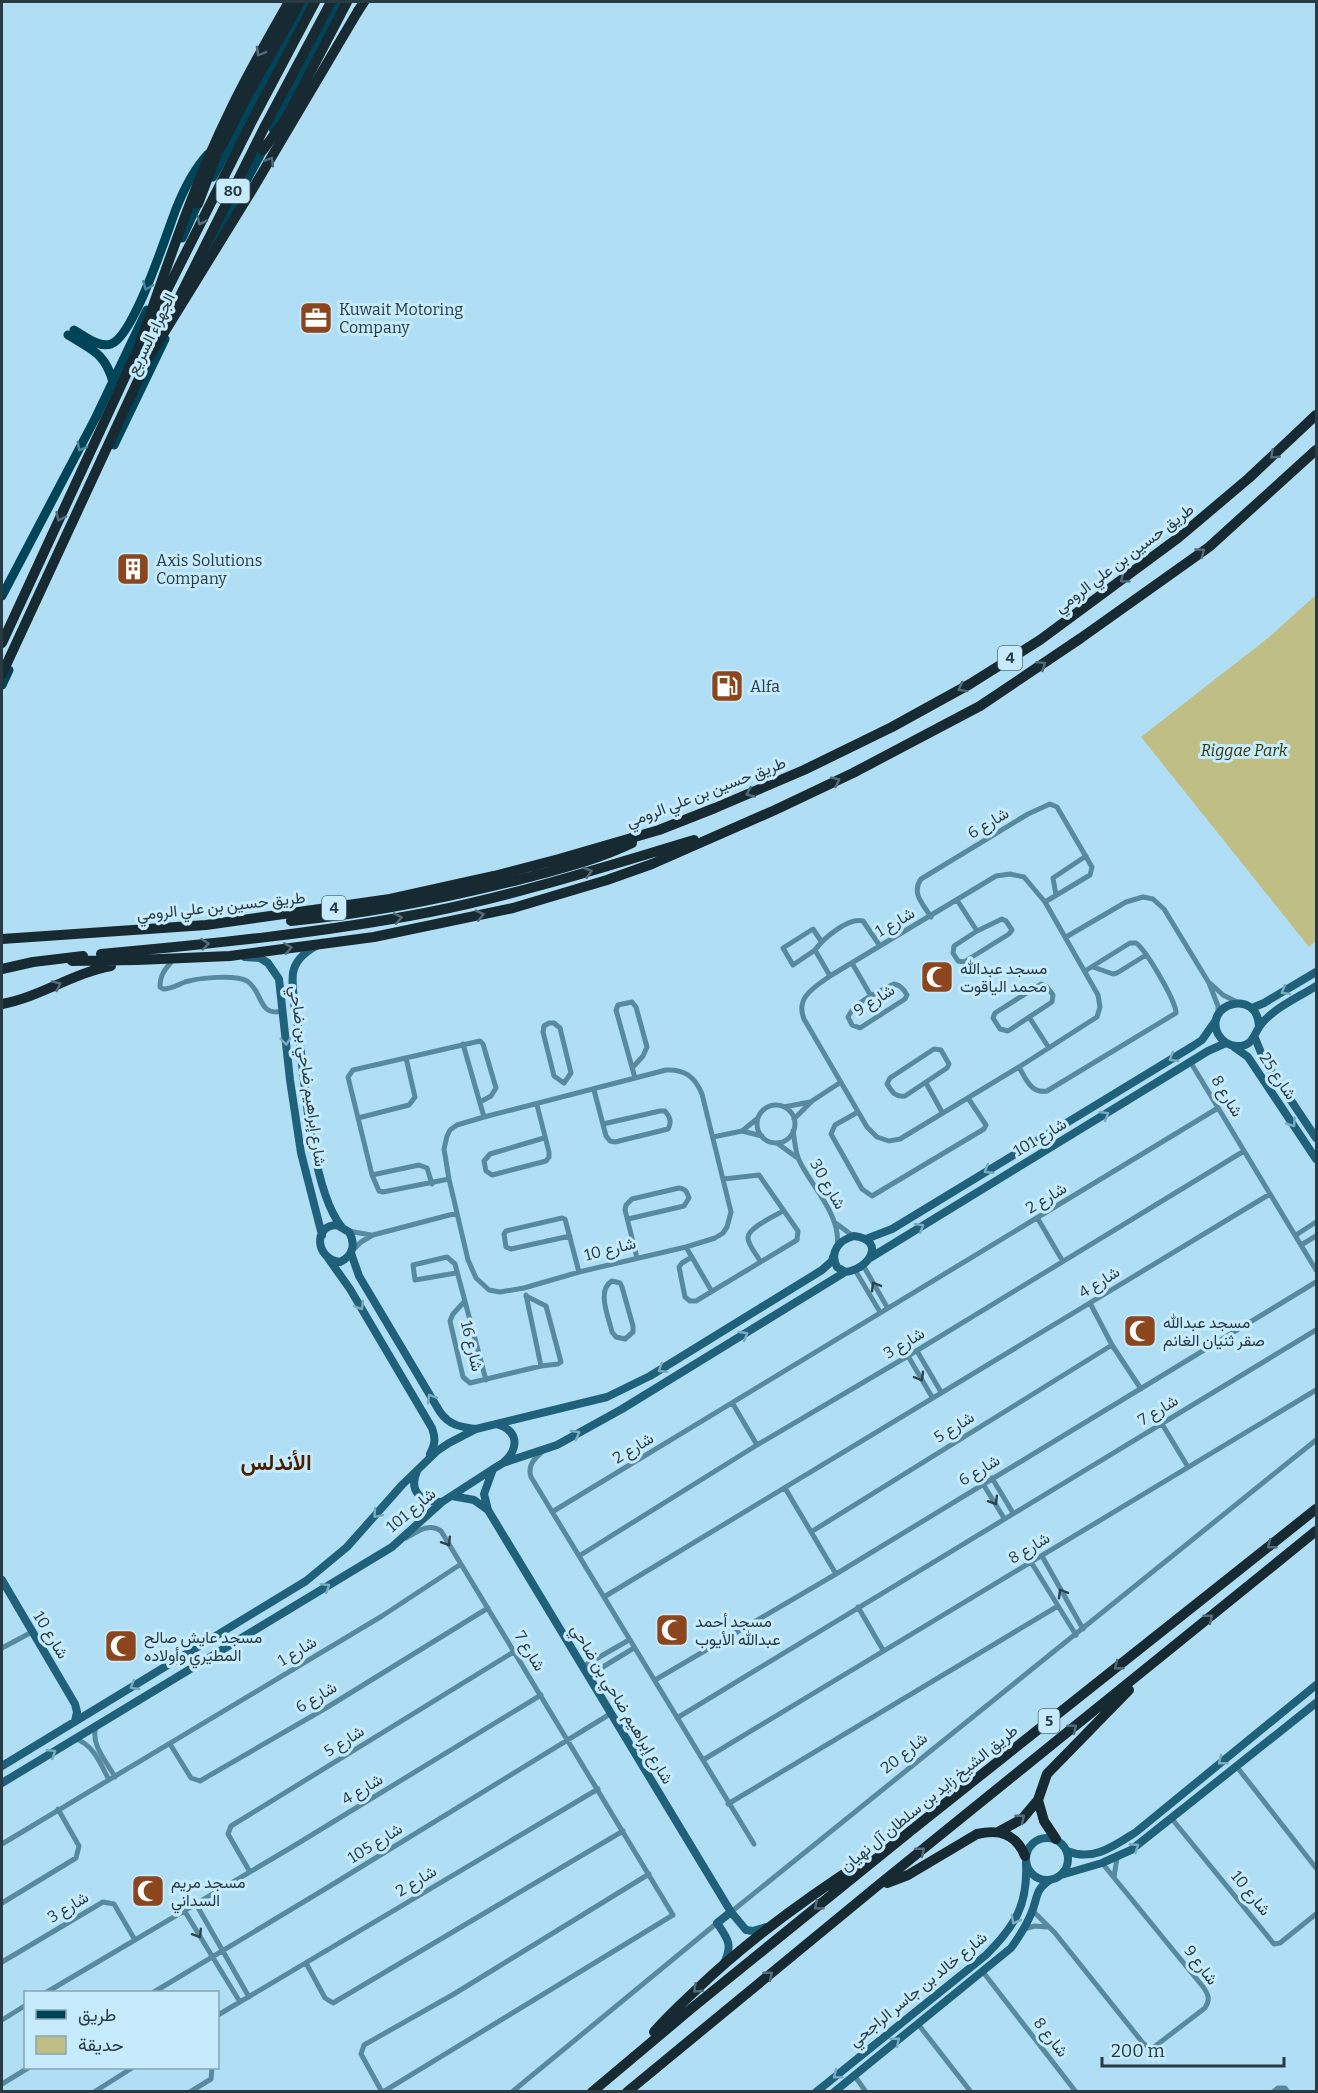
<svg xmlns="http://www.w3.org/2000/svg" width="1318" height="2093" viewBox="0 0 1318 2093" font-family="Bitter,Vazirmatn,serif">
  <rect width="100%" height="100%" fill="#b0dff5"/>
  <path fill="#bfbe85" d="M1316,595V941L1309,947L1141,737L1268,638Z"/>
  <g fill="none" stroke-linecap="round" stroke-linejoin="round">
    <path stroke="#57899f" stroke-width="5" d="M1010,874L1024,877L1045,902L1098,995L1100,1007L1097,1017L1019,1067L900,1139L889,1141L877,1137L867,1127L804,1019C795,997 815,987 830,976L996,876Z
      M1056,895L1053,878L1086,856
      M957,900L977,931
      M931,917C923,904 911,893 921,879L1028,814L1050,804L1057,807L1092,867L1090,875L1045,902
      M1002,919L1006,921L1012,930L1009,934L964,962L958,961L953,953L954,946L977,931Z
      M1066,937L1126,902L1143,897L1153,899L1164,909L1209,983L1218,1006V1015
      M815,950L793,965L783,948L813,929L821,941
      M173,960C165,969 160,975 160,987L163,989C172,989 177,985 185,982C198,978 235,974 247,981C264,992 257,1017 283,1011
      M852,963L871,996
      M1093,967L1113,974L1117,973L1146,955
      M830,976L815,950C823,939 848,917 863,921L880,946
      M894,984C900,985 904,989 907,995L905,999L860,1028L852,1025L848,1017C855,1001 879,992 894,984Z
      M1041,984L1047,987L1053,995L1052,1002L1008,1031L1000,1029L993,1018L995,1013Z
      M1211,984L1223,995L1237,1002
      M1029,1017L1049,1048
      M549,1023H554L560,1028L571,1073L564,1083L554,1076L543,1032L544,1026Z
      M463,1044L484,1117
      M934,1049L941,1050L949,1064L947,1068L905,1096C895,1097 893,1093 887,1084L890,1078Z
      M1191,1063L1316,1270
      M633,1067L643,1056L647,1047L636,1007L632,1002L618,1005L616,1010L635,1078
      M1019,1067C1026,1079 1031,1094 1047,1091L1176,1013C1176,1001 1146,950 1136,943H1130L1085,971
      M666,1070C685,1069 695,1077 702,1094L731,1212L727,1227L723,1233L715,1238L686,1247L579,1272L524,1288L500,1292L489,1290L476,1278L468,1260L449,1179L444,1149L447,1136L450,1130L457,1125L484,1117Z
      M926,1083L942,1112
      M594,1090L606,1136L610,1141L615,1142L668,1129C672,1122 670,1117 665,1111H660L603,1124
      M537,1105L549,1152V1157L546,1161L492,1175L486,1171L484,1161L490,1154L544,1138
      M757 1124a19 19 0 1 1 38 0a19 19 0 1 1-38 0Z
      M784,1107L810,1102
      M858,1112L835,1125L831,1134L862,1189L872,1196L984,1129L986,1125L968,1098
      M358,1118L409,1105L415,1097L406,1058
      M794,1119L812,1101L841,1082
      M742,1131L762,1136
      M793,1131C795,1141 795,1151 799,1160C811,1186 842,1216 837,1246
      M713,1137L742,1131L758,1118
      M777,1143L796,1157
      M372,1175L419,1165L427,1168L432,1184
      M449,1179L383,1192L379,1191L372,1175L348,1077L353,1070L480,1041L483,1044L496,1088L491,1096L480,1102
      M628,1219L684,1206L689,1198C687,1192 686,1189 679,1188L632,1199L626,1205L625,1210L637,1258
      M1038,1219L1062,1260
      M837,1224L853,1236
      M348,1231L371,1235
      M1296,1235L1316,1222
      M570,1236L511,1249L506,1247L504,1234L506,1231L562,1218L565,1219L579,1272
      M1301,1245L1316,1236
      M686,1247L711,1290
      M353,1250L361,1242L373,1235L457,1213
      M692,1257L682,1263L679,1267L685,1297L690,1301H696L797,1240L798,1231L759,1175L724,1179
      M760,1261C757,1255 748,1245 748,1238C747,1228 775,1216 783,1211
      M863,1265L887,1307
      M855,1270L880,1312
      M456,1273L415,1280L413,1265L447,1257L455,1264L486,1380
      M612,1281L620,1283L622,1287L633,1326V1332L625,1339L616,1337L612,1332C609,1318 596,1290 612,1281Z
      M526,1295L541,1366
      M464,1302L453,1314L450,1321L463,1377L470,1383L541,1366L558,1364L561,1362L546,1306L526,1296
      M1090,1303L1112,1345L1141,1389
      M917,1351L941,1392
      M908,1356L932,1397
      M733,1404L757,1445
      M1162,1424L1188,1467
      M543,1451C535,1458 527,1465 531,1477L754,1844
      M992,1478L1013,1513
      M983,1484L1004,1518
      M785,1488L836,1574
      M552,1512L1218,1108
      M811,1532L1112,1345
      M579,1556L757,1445L908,1356L1244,1151
      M1042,1556L1083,1629
      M1031,1562L1076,1635
      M604,1597L1270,1194
      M858,1607L883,1650
      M2,1648L32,1632
      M582,1667L629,1640
      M588,1676L634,1648
      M655,1680L836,1574L1316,1282
      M677,1718L1316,1330
      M96,1727C90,1744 107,1762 115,1777
      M76,1739C94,1745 101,1765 109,1780
      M170,1744L191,1778L200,1781L326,1708L488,1608
      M703,1760L1316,1390
      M1237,1767L1316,1868
      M728,1804L1058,1606
      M1172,1819L1274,1944L1280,1943L1316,1914
      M2,1844L382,1616L461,1564
      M250,1872L228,1834L231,1826L515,1651
      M1114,1877L1117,1858
      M2,1903L76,1858L79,1846L58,1809
      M196,1904L249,1997
      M184,1910L240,2002
      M1033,1911L1055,1933L1143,2043L1150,2048L1154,2047L1205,2008C1210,2000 1209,1996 1204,1988L1102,1863
      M731,1912L1316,1440
      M1024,1929L1035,1926L1046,1927
      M2,1962L103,1902L114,1904L135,1940
      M306,1963L325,1998L333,2003L623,1831
      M983,1972L1076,2092
      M47,1992L292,1847L541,1695
      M154,1992L330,1886L610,1714
      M218,2015L598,1789
      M2,2020L26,2005
      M918,2024L971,2092
      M854,2075L866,2092
      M2,2084L28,2068
      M94,2092L132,2068
      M190,2092L211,2079L212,2068
      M382,2092L361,2054L364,2045L454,1994L649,1874
      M383,2092L673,1915L441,1531C429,1522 417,1532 406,1538
      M512,2092L717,1923
      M1273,2092L1278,2088H1285L1288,2092"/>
    <path stroke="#1f617a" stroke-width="8" d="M316,946C305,952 295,961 293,973C291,992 296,1014 299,1033C304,1081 312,1190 341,1226
      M245,957L260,958L268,963L279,979L290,1080L301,1153L322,1235
      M1252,1008L1264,1003L1316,972
      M1259,1027C1258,987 1203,1004 1218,1034C1222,1041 1229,1046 1237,1046C1254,1047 1254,1032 1262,1023C1276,1007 1299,997 1316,986
      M1255,1038L1264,1060L1316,1138
      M1234,1047L1248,1057L1316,1159
      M337,1225L349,1232C356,1244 353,1256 340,1262C315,1259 313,1225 337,1225Z
      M854,1236C887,1240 869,1270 845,1272L837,1267C829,1252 839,1240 854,1236Z
      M866,1239L892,1229L1193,1046L1202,1040L1216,1020
      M351,1253L359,1276L440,1412C449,1425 460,1427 476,1429
      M328,1258L350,1289L432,1428C436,1439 435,1444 430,1454
      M870,1258L1208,1051L1226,1043
      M496,1424C518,1430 520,1447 504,1462
      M493,1469L484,1494L488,1510L731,1912L746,1930L753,1931L766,1927
      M417,1471C408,1492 422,1503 442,1502
      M452,1496L474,1500L488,1510
      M2,1580L75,1704L77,1712L75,1721
      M2,1766L306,1581L347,1547L402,1485L437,1451L449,1443L476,1429L607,1397L650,1376L822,1270L832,1261L833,1257
      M2,1783L392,1547L442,1502L493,1469L503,1463L557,1445L622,1409L845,1272
      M1026 1859a21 21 0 1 1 42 0a21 21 0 1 1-42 0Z
      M1067,1851C1093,1862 1114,1846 1136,1832L1316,1685
      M1061,1875L1102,1863L1131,1850L1316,1703
      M724,1963C733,1945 728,1939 717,1923L731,1912
      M816,2092L986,1955C1015,1926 1028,1905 1026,1863
      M834,2092L1011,1948C1019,1937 1026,1926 1031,1914C1038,1899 1034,1890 1050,1880"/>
    <path stroke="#00445a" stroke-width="9" d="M273,129L341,2
      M213,177L306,2
      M182,238L200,199
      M207,254L266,144
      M74,330C84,336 99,348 111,344C134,336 166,235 176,209C184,189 193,170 208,154
      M68,335C92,350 105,353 113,382
      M114,445L165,339
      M2,596L96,417L147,310
      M2,685L9,670"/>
    <path stroke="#172931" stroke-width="10" d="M358,11L364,2
      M263,150L287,117L347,2
      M198,204L217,154
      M170,316L265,126L331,2
      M151,322L252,121L315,2
      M2,643L143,338
      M2,674L154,346
      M291,921C369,914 446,898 522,879C559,869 597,860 632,843
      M2,939L206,925L390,899L494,876L559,859L659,830L715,808L804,770L892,727L970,684L1040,640L1178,538L1249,478L1316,415
      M101,954C211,944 322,933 430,912C520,894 607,866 694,840
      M72,961L137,960L230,956L374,937L513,908L607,880L652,864L775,810L853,773L980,706L1081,638L1209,547L1316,450
      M2,1004C40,997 73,973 111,966
      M1000,1831L1022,1819L1038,1800
      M1056,1839L1044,1821L1038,1800L1047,1774L1129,1690
      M887,1883L908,1875L977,1834C999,1829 1016,1833 1025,1856
      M654,2032C667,2017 682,2003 696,1990C748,1940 806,1898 867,1859
      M592,2092L692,2008L913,1829L1316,1509
      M627,2092L876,1887L1316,1531"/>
    <path stroke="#172931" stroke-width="10" d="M220,149L246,98L300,2
      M139,346C167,267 193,186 230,111C248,73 269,37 289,2
      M151,354L255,185L358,11
      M2,969L33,962L83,956"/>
  </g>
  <defs><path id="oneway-chevron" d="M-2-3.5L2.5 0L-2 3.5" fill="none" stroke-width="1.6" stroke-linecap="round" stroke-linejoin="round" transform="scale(1.5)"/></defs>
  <g stroke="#546d78">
    <use href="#oneway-chevron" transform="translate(260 52) rotate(120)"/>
    <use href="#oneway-chevron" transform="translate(270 161) rotate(-59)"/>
    <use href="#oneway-chevron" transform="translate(201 221) rotate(117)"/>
    <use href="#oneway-chevron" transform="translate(1274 455) rotate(137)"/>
    <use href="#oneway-chevron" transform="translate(60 517) rotate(115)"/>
    <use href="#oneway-chevron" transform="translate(1201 552) rotate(-36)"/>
    <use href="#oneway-chevron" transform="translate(1124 579) rotate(143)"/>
    <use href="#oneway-chevron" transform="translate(1042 665) rotate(-34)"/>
    <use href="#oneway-chevron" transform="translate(962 688) rotate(151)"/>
    <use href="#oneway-chevron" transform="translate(836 781) rotate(-26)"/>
    <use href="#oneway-chevron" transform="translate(750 793) rotate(157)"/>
    <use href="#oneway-chevron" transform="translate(588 872) rotate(-16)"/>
    <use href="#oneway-chevron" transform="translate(480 915) rotate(-13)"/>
    <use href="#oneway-chevron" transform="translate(398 918) rotate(-11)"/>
    <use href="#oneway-chevron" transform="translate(205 944) rotate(-6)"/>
    <use href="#oneway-chevron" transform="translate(288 948) rotate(-8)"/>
    <use href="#oneway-chevron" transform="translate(57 985) rotate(-25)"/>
    <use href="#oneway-chevron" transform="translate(1271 1545) rotate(142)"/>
    <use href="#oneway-chevron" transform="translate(1209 1618) rotate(-39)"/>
    <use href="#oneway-chevron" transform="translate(1118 1666) rotate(142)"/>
    <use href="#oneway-chevron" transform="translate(1073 1728) rotate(-39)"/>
    <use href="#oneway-chevron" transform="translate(1021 1818) rotate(-39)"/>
    <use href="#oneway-chevron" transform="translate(921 1851) rotate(-39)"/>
    <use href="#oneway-chevron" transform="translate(818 1906) rotate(141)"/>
    <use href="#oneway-chevron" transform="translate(769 1975) rotate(-39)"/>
    <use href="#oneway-chevron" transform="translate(697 1989) rotate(136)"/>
  </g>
  <g stroke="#4f879b">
    <use href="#oneway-chevron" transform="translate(147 286) rotate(112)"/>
    <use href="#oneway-chevron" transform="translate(81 447) rotate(118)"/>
  </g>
  <g stroke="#7aadc2">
    <use href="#oneway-chevron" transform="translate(1285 991) rotate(149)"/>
    <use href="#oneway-chevron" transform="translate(286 1041) rotate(84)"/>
    <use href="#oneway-chevron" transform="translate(1173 1058) rotate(149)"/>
    <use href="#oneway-chevron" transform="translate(1105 1115) rotate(-31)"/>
    <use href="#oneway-chevron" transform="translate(1292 1123) rotate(56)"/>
    <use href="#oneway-chevron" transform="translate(988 1170) rotate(149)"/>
    <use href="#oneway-chevron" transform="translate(920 1227) rotate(-31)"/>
    <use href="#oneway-chevron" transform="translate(360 1306) rotate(59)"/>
    <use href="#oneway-chevron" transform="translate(744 1335) rotate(-31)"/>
    <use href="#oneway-chevron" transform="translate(662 1369) rotate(148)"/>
    <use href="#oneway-chevron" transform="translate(431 1398) rotate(-121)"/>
    <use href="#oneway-chevron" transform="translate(576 1434) rotate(-28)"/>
    <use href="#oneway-chevron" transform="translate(377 1514) rotate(131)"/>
    <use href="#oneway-chevron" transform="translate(326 1587) rotate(-32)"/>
    <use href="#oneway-chevron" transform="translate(134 1686) rotate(149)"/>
    <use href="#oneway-chevron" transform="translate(52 1753) rotate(-32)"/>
    <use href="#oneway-chevron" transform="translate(1222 1761) rotate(141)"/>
    <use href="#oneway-chevron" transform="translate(1135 1847) rotate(-33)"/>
    <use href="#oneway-chevron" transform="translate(1015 1920) rotate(118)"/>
    <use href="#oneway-chevron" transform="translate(896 2041) rotate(-39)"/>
    <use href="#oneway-chevron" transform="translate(837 2075) rotate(141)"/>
  </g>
  <g stroke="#2d434c">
    <use href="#oneway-chevron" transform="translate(875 1286) rotate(-120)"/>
    <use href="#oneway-chevron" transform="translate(920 1377) rotate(60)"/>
    <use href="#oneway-chevron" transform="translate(994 1501) rotate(58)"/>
    <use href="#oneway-chevron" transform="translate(447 1542) rotate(58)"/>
    <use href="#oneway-chevron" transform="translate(1062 1593) rotate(-120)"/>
    <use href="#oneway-chevron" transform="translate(198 1934) rotate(58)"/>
  </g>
  <defs>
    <symbol id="office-square" viewBox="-11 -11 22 22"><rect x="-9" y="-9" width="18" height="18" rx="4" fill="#8c461e" stroke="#c5ebfc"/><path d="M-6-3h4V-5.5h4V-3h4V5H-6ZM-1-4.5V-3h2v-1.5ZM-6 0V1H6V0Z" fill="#fff"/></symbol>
    <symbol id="building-square" viewBox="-11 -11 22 22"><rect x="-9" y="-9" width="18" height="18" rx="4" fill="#8c461e" stroke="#c5ebfc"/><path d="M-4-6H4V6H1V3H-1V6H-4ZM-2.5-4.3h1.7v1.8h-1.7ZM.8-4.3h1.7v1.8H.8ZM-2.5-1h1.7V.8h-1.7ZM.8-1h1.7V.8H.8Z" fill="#fff"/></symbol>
    <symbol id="fuel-square" viewBox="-11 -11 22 22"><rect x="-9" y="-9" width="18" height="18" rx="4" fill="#8c461e" stroke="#c5ebfc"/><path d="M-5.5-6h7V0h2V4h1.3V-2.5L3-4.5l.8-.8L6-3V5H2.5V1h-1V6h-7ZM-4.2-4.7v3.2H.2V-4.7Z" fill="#fff"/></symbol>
    <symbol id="mosque-square" viewBox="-11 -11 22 22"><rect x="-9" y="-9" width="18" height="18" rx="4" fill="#8c461e" stroke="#c5ebfc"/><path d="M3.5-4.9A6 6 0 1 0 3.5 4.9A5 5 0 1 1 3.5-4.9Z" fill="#fff"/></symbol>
  </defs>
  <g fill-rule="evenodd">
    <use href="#office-square" x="297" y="299" width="38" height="38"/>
    <use href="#building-square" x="114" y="550" width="38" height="38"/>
    <use href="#fuel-square" x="708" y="667" width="38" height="38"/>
    <use href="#mosque-square" x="918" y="958" width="38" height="38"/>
    <use href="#mosque-square" x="1121" y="1312" width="38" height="38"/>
    <use href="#mosque-square" x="653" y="1611" width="38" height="38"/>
    <use href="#mosque-square" x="102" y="1627" width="38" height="38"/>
    <use href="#mosque-square" x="129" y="1872" width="38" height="38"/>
  </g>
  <g text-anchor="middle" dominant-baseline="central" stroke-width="6" stroke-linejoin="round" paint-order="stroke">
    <g fill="#c5ebfc" stroke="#57707a" stroke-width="1.5">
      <rect x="216.5" y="179" width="33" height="24" rx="4.5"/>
      <rect x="998" y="646" width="24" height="24" rx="4.5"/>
      <rect x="322" y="896" width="24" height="24" rx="4.5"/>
      <rect x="1038.5" y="1709" width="21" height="24" rx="4.5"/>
    </g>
    <g font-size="15" font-weight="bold" fill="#283b43">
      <text x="233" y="191">80</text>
      <text x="1010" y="658">4</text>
      <text x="334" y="908">4</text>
      <text x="1049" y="1721">5</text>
    </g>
    <g font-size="16" fill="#283b43" stroke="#c5ebfc" text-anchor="start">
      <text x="339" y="309">Kuwait Motoring<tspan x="339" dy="18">Company</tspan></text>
      <text x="156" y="560">Axis Solutions<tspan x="156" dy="18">Company</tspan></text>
      <text x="750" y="686">Alfa</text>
      <text x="960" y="968">مسجد عبدالله<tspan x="960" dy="18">محمد الياقوت</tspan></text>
      <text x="1163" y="1322">مسجد عبدالله<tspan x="1163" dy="18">صقر ثنيان الغانم</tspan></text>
      <text x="695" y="1621">مسجد أحمد<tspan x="695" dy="18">عبدالله الأيوب</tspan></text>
      <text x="144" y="1637">مسجد عايش صالح<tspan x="144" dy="18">المطيري وأولاده</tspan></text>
      <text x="171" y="1882">مسجد مريم<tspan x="171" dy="18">السداني</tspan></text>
    </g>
    <g font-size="16" fill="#283b43" stroke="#c5ebfc">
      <text transform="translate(151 334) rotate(-64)">الجهراء السريع</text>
      <text transform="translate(1124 558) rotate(-37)">طريق حسين بن علي الرومي</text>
      <text transform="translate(706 792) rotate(-21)">طريق حسين بن علي الرومي</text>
      <text transform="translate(988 823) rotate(-31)">شارع 6</text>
      <text transform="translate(221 906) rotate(-6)">طريق حسين بن علي الرومي</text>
      <text transform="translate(895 922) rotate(-30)">شارع 1</text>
      <text transform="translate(874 1000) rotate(-32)">شارع 9</text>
      <text transform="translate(308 1076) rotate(82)">شارع إبراهيم ضاحي بن ضاحي</text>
      <text transform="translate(1278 1076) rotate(56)">شارع 25</text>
      <text transform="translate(1227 1096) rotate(59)">شارع 8</text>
      <text transform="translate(1040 1137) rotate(-31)">شارع 101</text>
      <text transform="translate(828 1184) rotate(60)">شارع 30</text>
      <text transform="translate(1046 1198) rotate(-31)">شارع 2</text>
      <text transform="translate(610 1249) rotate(-14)">شارع 10</text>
      <text transform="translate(1099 1282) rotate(-32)">شارع 4</text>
      <text transform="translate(904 1343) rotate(-31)">شارع 3</text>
      <text transform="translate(472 1346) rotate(77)">شارع 16</text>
      <text transform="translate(1158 1410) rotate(-31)">شارع 7</text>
      <text transform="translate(954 1427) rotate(-32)">شارع 5</text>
      <text transform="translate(633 1448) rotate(-31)">شارع 2</text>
      <text transform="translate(979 1470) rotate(-31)">شارع 6</text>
      <text transform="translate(411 1510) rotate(-40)">شارع 101</text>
      <text transform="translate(1029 1548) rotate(-31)">شارع 8</text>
      <text transform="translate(51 1635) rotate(59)">شارع 10</text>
      <text transform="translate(297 1651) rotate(-31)">شارع 1</text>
      <text transform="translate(530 1651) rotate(59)">شارع 7</text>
      <text transform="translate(316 1697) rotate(-31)">شارع 6</text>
      <text transform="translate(622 1704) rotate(59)">شارع إبراهيم ضاحي بن ضاحي</text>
      <text transform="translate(344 1741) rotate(-32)">شارع 5</text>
      <text transform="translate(904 1753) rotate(-39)">شارع 20</text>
      <text transform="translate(362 1789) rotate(-31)">شارع 4</text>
      <text transform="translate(929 1798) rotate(-39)">طريق الشيخ زايد بن سلطان آل نهيان</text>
      <text transform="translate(375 1843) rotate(-32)">شارع 105</text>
      <text transform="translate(416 1881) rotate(-31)">شارع 2</text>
      <text transform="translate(1251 1893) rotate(51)">شارع 10</text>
      <text transform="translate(68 1907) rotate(-31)">شارع 3</text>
      <text transform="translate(1201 1965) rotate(53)">شارع 9</text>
      <text transform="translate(918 1989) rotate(-39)">شارع خالد بن جاسر الراجحي</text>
      <text transform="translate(1051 2037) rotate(52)">شارع 8</text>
    </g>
    <g font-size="16" font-style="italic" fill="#373604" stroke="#c5ebfc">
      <text x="1244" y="750">Riggae Park</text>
    </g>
    <g font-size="22" font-weight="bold" fill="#4b1d00" stroke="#c5ebfc">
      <text x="276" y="1462">الأندلس</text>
    </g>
  </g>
  <rect width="1318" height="2093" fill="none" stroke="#283b43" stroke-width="6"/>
  <rect x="24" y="1991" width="195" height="78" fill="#c5ebfc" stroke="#86a5b2" stroke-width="1.5"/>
  <rect x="36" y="2010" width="30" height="9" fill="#00445a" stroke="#86a5b2" stroke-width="1.5"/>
  <text x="78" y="2021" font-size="18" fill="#283b43">طريق</text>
  <rect x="36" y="2036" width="30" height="18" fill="#bfbe85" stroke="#86a5b2" stroke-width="1.5"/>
  <text x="78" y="2051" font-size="18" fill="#283b43">حديقة</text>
  <path d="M1102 2057v9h182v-9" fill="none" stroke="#283b43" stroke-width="3"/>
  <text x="1111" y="2057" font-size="18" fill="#283b43" stroke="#c5ebfc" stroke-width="4.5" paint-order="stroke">200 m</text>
</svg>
